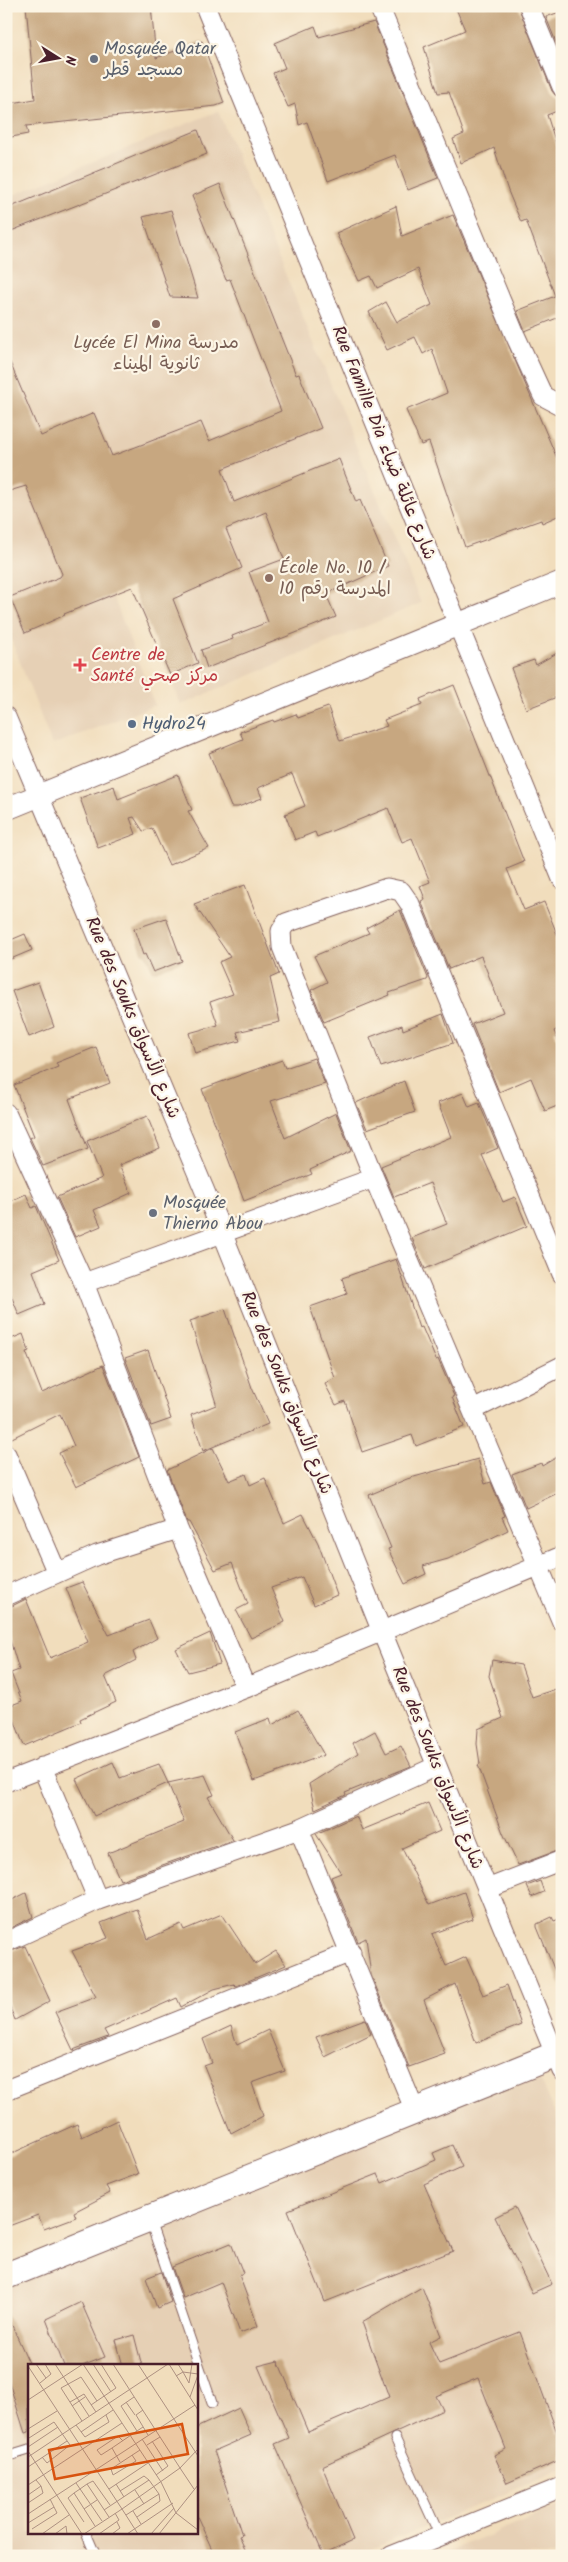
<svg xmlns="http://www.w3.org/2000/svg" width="568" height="2562" viewBox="0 0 568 2562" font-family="Kalam,'Playpen Sans Arabic',sans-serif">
  <rect width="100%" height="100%" fill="#fcf5e5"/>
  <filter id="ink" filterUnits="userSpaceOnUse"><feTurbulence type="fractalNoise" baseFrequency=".02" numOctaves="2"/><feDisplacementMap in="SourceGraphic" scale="10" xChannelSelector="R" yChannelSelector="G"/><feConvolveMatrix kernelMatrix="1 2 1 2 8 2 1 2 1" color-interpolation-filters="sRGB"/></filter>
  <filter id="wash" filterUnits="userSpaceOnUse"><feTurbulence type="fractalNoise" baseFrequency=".0096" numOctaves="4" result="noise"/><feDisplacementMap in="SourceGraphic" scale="20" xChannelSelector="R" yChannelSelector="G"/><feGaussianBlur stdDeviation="1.12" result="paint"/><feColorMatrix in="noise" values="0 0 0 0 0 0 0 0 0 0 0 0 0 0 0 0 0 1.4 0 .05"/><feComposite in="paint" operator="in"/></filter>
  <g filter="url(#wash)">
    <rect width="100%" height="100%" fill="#f1ddbc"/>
    <path fill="#e6d0b5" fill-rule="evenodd" d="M218,111L421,603L181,705L117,553L99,560L155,705L52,745L6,626V198Z
      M537,2074L562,2130V2470L354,2556H6V2286ZM29,2366H196V2533H29Z
      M562,2505V2556H437Z"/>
    <g id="blocks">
      <path fill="#c7a780" d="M26,6H151L156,58L202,41L224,103L216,106L26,126L28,134L6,138V104L35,99Z
        M455,6H518L552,91L556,96L562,98V109L547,115L559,153L562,152V316L525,331L517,311L555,296L526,220L521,222L508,191L494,148L461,163L453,139L464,134L449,92L438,93L424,47L465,30Z
        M562,11V57L546,17Z
        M374,22L438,178L408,190L395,155L328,181L307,122L299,125L295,104L288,107L273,73L285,68L275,43L315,26L319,37Z
        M198,130L207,154L6,233V209Z
        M220,184L296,375L299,374L321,428L222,469L234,502L339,459L356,502L360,500L388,566L326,594L336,617L207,668L201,650L233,639L232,636L268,622L249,572L284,559L266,512L226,529L242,568L173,599L198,663L170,675L132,587L64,614L65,615L25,633L10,597L60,577L62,574L26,486L6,492V353L41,436L94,413L112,456L201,422L209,441L281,411L230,279L226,280L192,196Z
        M396,206L402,236L453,215L562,470V514L542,523L541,520L465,547L429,442L421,445L406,410L447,393L432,349L423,354L415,337L387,350L369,312L386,302L397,322L432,305L418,269L377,288L371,276L359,281L336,233Z
        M171,210L198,298L170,297L143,217Z
        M562,650V695L526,709L511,668L534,660L536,665Z
        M454,685L524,862L507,869L524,910L544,902L562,946V1027L554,1031L562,1049V1104L545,1111L531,1078L499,1092L472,1024L503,1012L481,956L449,969L421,901L425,899L420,886L430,882L412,838L402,842L388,808L317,837L315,832L295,840L285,814L305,806L292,774L258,788L262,798L238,807H231L209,753L243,739L240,732L273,720L274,722L296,714L298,718L328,707L340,741L387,726L384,720L422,705L420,699Z
        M178,775L192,810L188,811L209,848L169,865L152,828L143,831L134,817L130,818L136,834L98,848L80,798L114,786L118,799Z
        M245,885L279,974L270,978L280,1022L237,1032L240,1041L195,1053L189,1033L218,1025L210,1002L233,994L219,962L230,957L194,904Z
        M400,910L428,978L427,980L389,993L390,995L324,1022L311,990L327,982L314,956L369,933L366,928Z
        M166,918L182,961L153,972L145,954L143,955L134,929Z
        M25,934L32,950L6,961V942Z
        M38,982L54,1027L29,1037L12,991Z
        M443,1014L453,1043L381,1067L370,1037L402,1025L403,1030Z
        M96,1047L110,1083L69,1099L88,1149L43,1166L30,1138L34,1136L14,1085L58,1067L56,1063Z
        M314,1058L325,1084L271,1101L285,1138L336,1113L351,1151L310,1170L312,1174L244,1201L202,1089L282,1060L285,1068Z
        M404,1081L415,1112L367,1129L356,1103Z
        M463,1093L469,1107L479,1103L498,1148L482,1155L503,1202L515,1197L527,1226L425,1269L412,1238L447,1224L430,1183L394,1197L381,1166L451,1137L438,1103Z
        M147,1116L160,1148L119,1165L131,1193L94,1210L101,1226L75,1237L57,1197L102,1178L87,1141Z
        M26,1194L32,1208L36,1206L59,1260L33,1271L45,1304L19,1315L6,1283V1203Z
        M396,1259L419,1328L422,1327L436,1360L438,1359L454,1396L452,1397L464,1427L416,1446L412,1435L362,1452L345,1401L336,1405L325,1384L335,1378L310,1307L347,1294L342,1278Z
        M225,1309L252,1388L268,1424L203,1451L191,1415L216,1405V1403L190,1321Z
        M23,1334L29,1351L26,1352L42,1393L103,1365L139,1457L76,1487L59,1453L74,1446L60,1414L6,1441V1341Z
        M148,1350L171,1419L151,1426L125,1358Z
        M213,1448L229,1481L246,1474L250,1485L265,1478L284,1523L303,1514L318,1543L337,1595L314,1605L302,1577L271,1588L285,1622L251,1638L236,1610L248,1604L232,1563L215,1570L189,1522H187L167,1470Z
        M562,1454V1491L526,1508L512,1474L541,1463L542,1466Z
        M478,1459L485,1484L491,1482L505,1516L502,1517L508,1530L448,1559L423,1566L426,1574L405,1584L388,1549L391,1548L369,1495L407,1479Z
        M82,1582L109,1635L149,1620L157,1638L133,1652L136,1660L105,1676L116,1702L80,1719L81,1722L24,1746L9,1706L22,1701L11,1673L19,1670L6,1627V1609L26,1599L50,1658L88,1642L66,1588Z
        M210,1633L220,1664L188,1672L176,1649Z
        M492,1660L521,1665L532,1697L562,1687V1849L518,1865L503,1833L478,1765L480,1764L477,1744L478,1729L503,1718L489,1676Z
        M298,1710L324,1755L254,1781L235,1732L270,1718L272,1725Z
        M375,1731L386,1753L401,1746L411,1766L345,1793L346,1795L315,1809L309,1784L358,1753L353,1743Z
        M113,1762L120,1778L159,1764L168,1783L94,1816L76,1779Z
        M205,1775L214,1795L208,1797L233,1840L120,1880L108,1853L184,1822L168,1783Z
        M428,1803L440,1831L402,1848L429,1905L464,1892L473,1919L432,1934L446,1966L466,1957L483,1995L507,1985L521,2025L476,2043L455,1984L424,2000L445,2054L409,2067L371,1975L366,1938L358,1942L331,1877L341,1873L316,1834L356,1816L362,1830Z
        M540,1881L544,1892L532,1897L527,1886Z
        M26,1893L33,1917L6,1930V1903Z
        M137,1909L148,1939L181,1924L184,1930L222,1914L255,1964L276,1951L286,1965L236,1986L234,1984L214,1989L181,2007L177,1998L104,2030L108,2037L73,2050L55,2012L96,1997L72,1951L108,1938L101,1923Z
        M552,1917L554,1921L562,1918L561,1986L537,1927V1924Z
        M25,1946L50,2001L15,2020L6,1998V1953Z
        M365,2019L371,2034L325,2057L316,2037Z
        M231,2026L237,2045L268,2030L285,2071L252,2083L263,2116L231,2133L204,2066L212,2063L203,2039Z
        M117,2120L138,2174L106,2186L110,2193L74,2212L76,2217L44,2229L38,2215L6,2227V2156L77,2124L82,2137Z
        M452,2145L462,2167L424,2184L453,2251L325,2302L288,2210L378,2174L382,2183L436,2160L433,2153Z
        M515,2207L552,2284L532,2293L495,2217Z
        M231,2243L243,2273L239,2275L258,2326L240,2333L221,2282L183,2298L172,2267Z
        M161,2272L171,2302L157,2308L146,2278Z
        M422,2287L441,2336L429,2342L439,2364L520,2332L558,2435L562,2433V2459L507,2483L494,2455L506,2449L478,2378L436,2396L443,2410L322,2466L353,2540L323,2554L275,2444L289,2438L258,2366L278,2361L308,2432L389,2397L362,2322Z
        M81,2302L105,2357L82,2366H64L46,2319Z
        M6,2312L29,2363V2432L25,2433L6,2373Z
        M134,2335L142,2366H123L116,2340Z
        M239,2408L251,2435L214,2451L242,2535L239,2536L248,2556H215L196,2514V2428Z"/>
    </g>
  </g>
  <g filter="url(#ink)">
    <use href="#blocks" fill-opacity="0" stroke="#84625e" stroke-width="1"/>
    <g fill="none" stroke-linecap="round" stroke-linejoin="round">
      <defs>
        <path id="service" d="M150,2221L212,2403
          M395,2438L440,2536
          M6,2457L29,2450
          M86,2533L96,2556"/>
        <path id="minor" d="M205,6L562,879
          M379,6L515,335L543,396L562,406
          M529,6L562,87
          M6,717L222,1232L382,1632L562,2071
          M6,1113L84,1283L178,1529L246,1688
          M562,1274L410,904L401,891L387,888L286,923L281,931L282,947L374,1178L562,1622
          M84,1283L374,1178
          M473,1410L562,1366
          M6,1454L57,1573L97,1555L178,1529
          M6,1596L57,1573
          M42,1767L98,1900
          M6,1782L246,1688L562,1556
          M299,1829L415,2111
          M487,1889L562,1860
          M6,1942L98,1900L299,1829L437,1766
          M6,2090L351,1952
          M391,2556L562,2487"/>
        <path id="tertiary" d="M6,809L562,582"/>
        <path id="secondary" d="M6,2276L562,2052"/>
      </defs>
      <use href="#service" stroke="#84625e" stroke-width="11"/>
      <use href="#minor" stroke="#84625e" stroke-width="21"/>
      <use href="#tertiary" stroke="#84625e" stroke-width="24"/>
      <use href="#secondary" stroke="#84625e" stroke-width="28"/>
      <use href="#service" stroke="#fff" stroke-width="9"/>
      <use href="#minor" stroke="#fff" stroke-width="19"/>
      <use href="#tertiary" stroke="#fff" stroke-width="22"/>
      <use href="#secondary" stroke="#fff" stroke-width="26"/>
    </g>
  </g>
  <g fill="#6b7280" stroke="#fcf5e5" stroke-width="2">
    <circle cx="94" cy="59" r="5"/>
    <circle cx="153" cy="1213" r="5"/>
  </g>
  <g fill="#8d6e63" stroke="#fcf5e5" stroke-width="2">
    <circle cx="156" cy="324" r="5"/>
    <circle cx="269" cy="578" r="5"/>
  </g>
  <path fill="#e0444e" stroke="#fcf5e5" stroke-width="2" d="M77.5 657.5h5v5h5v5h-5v5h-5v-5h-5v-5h5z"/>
  <circle fill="#5c6f8a" stroke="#fcf5e5" stroke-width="2" cx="132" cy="724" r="5"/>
  <g text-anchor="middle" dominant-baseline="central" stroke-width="4.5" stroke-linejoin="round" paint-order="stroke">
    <g font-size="18" fill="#5b616d" stroke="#fcf5e5" text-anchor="start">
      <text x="104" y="49">Mosquée Qatar<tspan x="104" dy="21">مسجد قطر</tspan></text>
      <text x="163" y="1203">Mosquée<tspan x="163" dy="21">Thierno Abou</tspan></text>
    </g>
    <g font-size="18" fill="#785e54" stroke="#fcf5e5">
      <text x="156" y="343">Lycée El Mina مدرسة<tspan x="156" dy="21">ثانوية الميناء</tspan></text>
      <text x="279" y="568" text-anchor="start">École No. 10 /<tspan x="279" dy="21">المدرسة رقم 10</tspan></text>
    </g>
    <g font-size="18" fill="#4a1f2b" stroke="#fcf5e5">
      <text transform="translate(383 443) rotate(68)">Rue Famille Dia شارع عائلة ضياء</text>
      <text transform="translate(132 1018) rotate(67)">Rue des Souks شارع الأسواق</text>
      <text transform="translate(286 1393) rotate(68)">Rue des Souks شارع الأسواق</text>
      <text transform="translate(437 1768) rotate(68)">Rue des Souks شارع الأسواق</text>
    </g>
    <g font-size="18" fill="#be3a42" stroke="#fcf5e5" text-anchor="start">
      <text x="91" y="655">Centre de<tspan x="91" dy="21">Santé مركز صحي</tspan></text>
    </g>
    <g font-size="18" fill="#4e5e75" stroke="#fcf5e5" text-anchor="start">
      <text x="142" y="724">Hydro24</text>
    </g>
  </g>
  <g transform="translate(28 2364)">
    <rect width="170" height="170" fill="#f1ddbc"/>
    <path fill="none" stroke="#ae9182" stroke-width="1" d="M8,0L18,14M27,0L61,52M55,0L133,118L148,149L170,166M65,0L83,28M85,0L152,104L94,145L110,170M110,0L170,92M141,0L170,46M0,2L94,145L56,170M155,8L161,19L164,0M155,8L170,10M148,12L155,8L150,0M12,19L23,10L17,0M106,33L93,42L109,67M162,33L170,11M0,36L55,0M42,38L56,30L68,48M98,38L107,51M63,41L88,24L73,0M44,42L57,33M115,46L108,51L120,71M54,57L33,24L53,13L69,37M48,61L57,73L81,58L78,51M0,65L29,47M53,68L85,46M1,74L26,58L42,81L19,99L14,93M114,75L135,107M95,77L90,72L69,86L73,91L84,84L109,67L115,63M124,77L140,102L128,111M119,81L132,73M0,83L30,63M84,84L92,98M0,87L54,170M104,91L108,97L85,111L83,105L112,86M0,93L140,0M0,103L39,77M48,119L74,157M59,120L65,117L82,141M88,120L96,133M0,121L94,59M81,125L120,99M166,125L152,104L170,85M107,126L116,140M92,127L116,112L121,116M46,129L40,134L56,158M0,131L13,122L8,116M0,139L15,129L13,122M56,145L69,136M76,146L121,116L131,130L98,151M105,147L113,160M0,150L167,41M109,153L132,137L131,130M0,159L26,143M67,162L46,129L52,125L59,120L81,153M4,165L29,149L22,135M14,170L41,151M27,170L38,162L39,170M71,170L91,156L87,149M84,170L92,164L89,158M99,170L145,139M123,170L146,144M131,170L170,121"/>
    <path fill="#d8530f" fill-opacity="0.15" stroke="#d8530f" stroke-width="2.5" d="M154,60L160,90L27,115L21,86Z"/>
    <rect width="170" height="170" fill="none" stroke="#4a1f2b" stroke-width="2.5"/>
  </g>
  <rect width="568" height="2562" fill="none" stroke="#fcf5e5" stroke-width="25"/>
  <g transform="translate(58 58) rotate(101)" stroke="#fcf5e5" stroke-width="4" paint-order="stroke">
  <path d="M0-4L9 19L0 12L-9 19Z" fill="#4a1f2b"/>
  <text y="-8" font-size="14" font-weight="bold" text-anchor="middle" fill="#4a1f2b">N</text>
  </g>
</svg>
